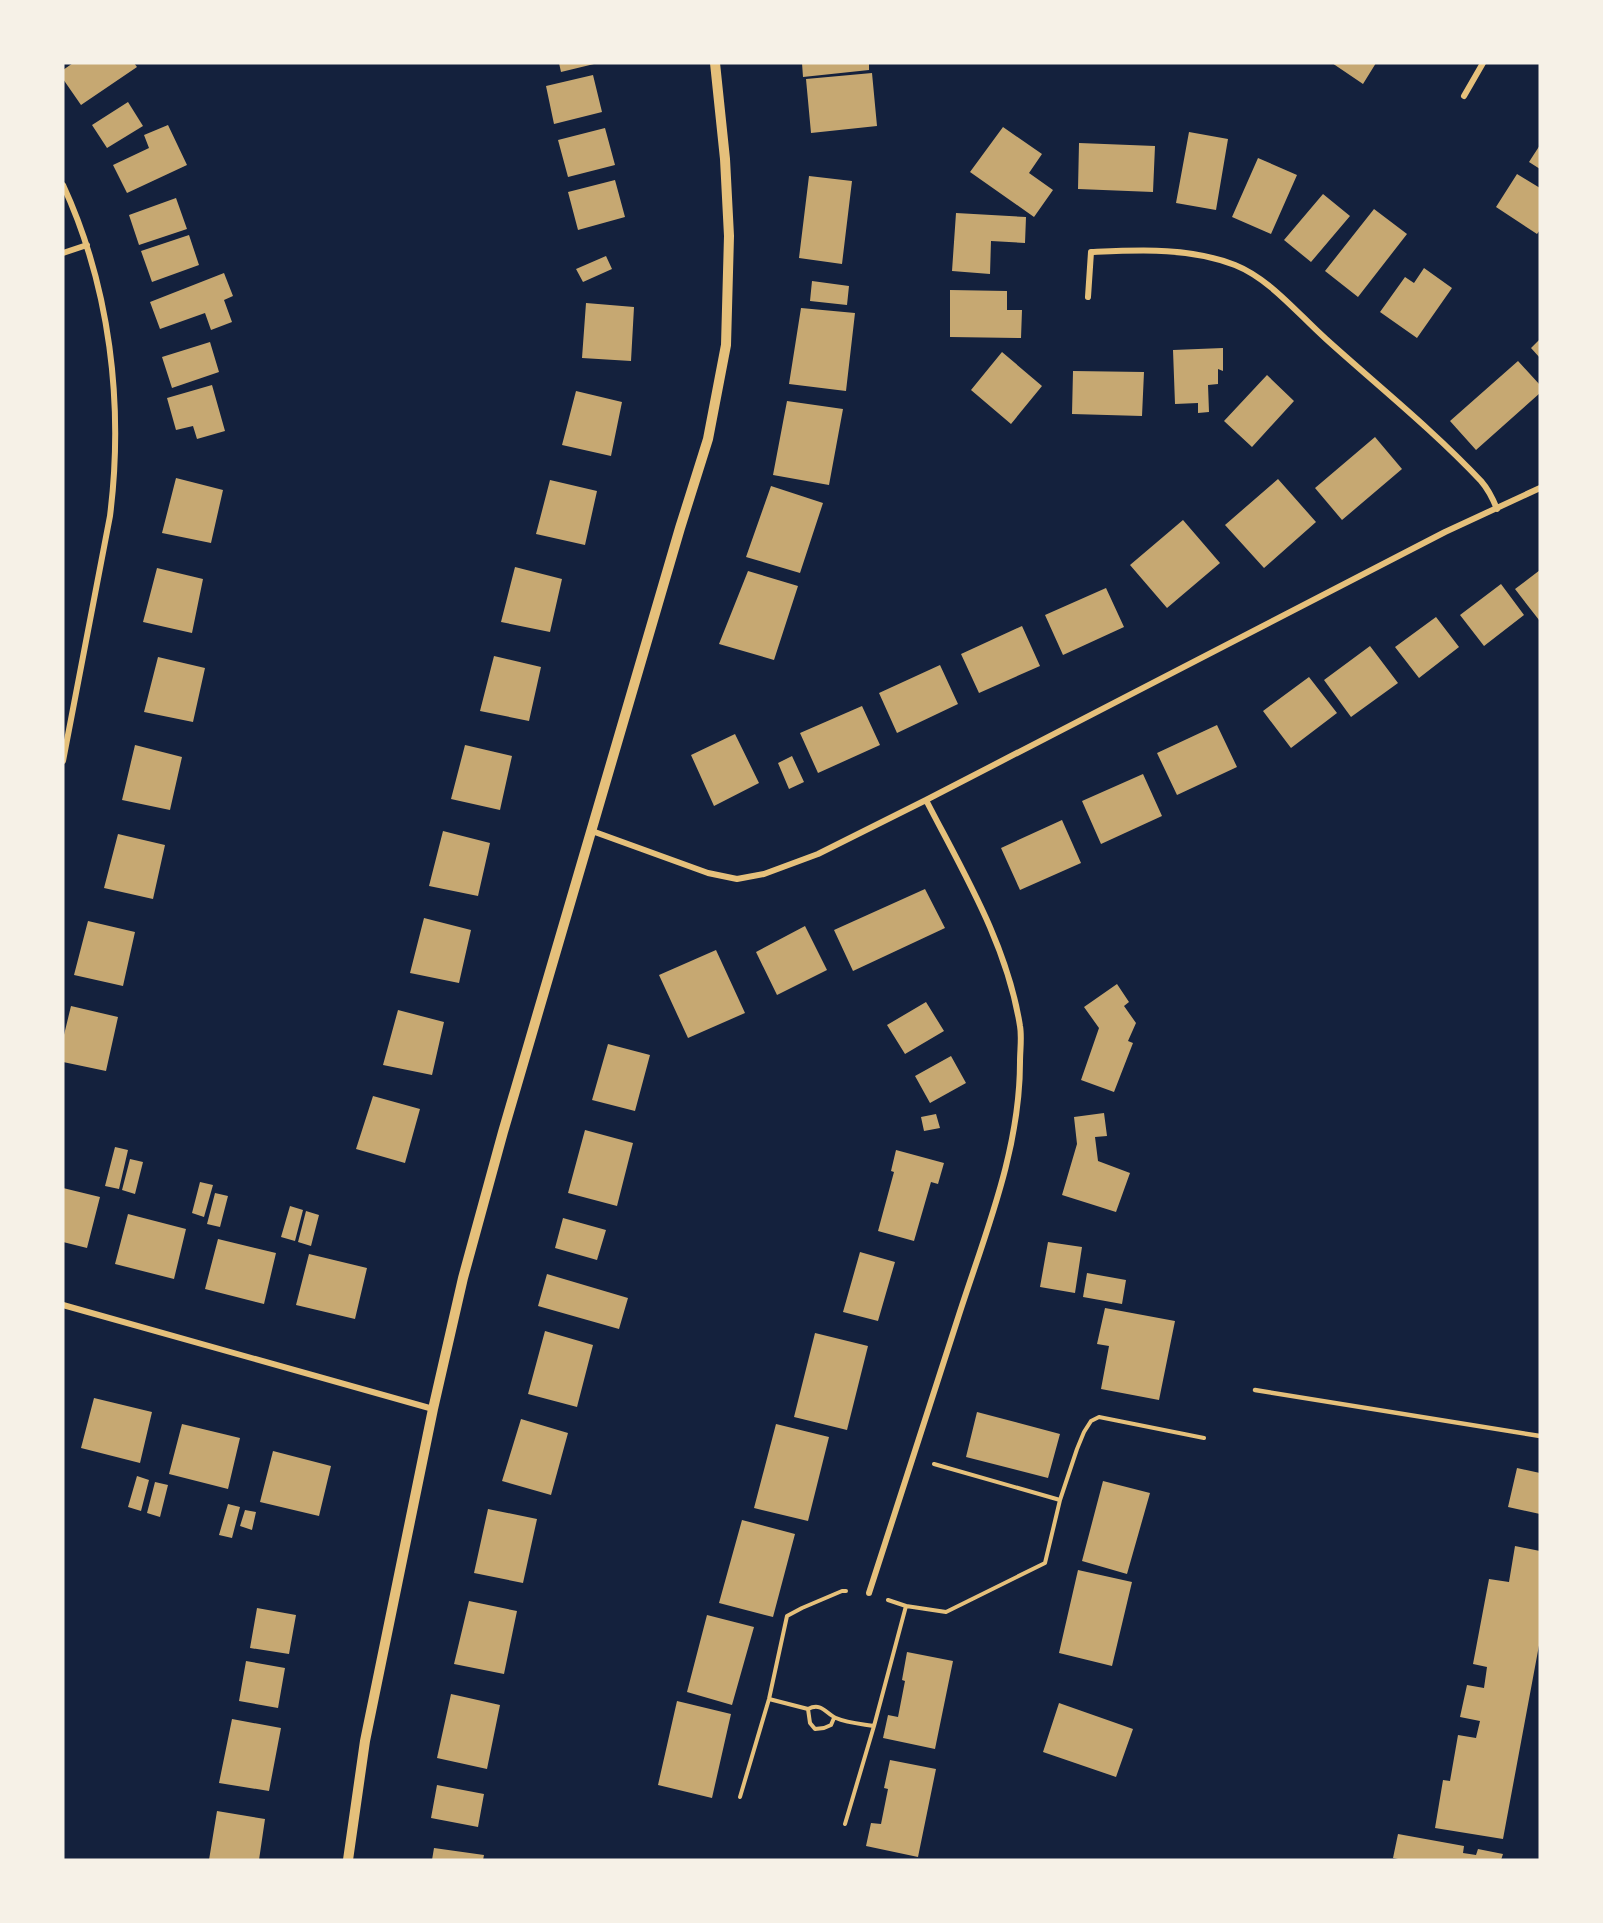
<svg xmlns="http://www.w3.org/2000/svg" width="1603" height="1923" viewBox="0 0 1603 1923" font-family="Karla,sans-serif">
  <rect width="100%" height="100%" fill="#14213d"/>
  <path fill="#c6a872" d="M73,63H134L137,67L81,105L63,79V70Z
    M559,63H594V64L561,72Z
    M802,63H869V70L803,77Z
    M1332,63H1376L1363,84Z
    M872,73L877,126L811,133L806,79Z
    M593,75L602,112L554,124L546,86Z
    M128,102L143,126L107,148L92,125Z
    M168,125L187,165L127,193L113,165L149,148L144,135Z
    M1003,127L1042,154L1029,173L1053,190L1034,217L970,172Z
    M605,128L615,165L568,177L558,140Z
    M1189,132L1228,139L1216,210L1176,203Z
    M1079,143L1155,146L1153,192L1078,189Z
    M1540,145V169L1529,162Z
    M1258,158L1297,175L1271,234L1232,217Z
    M1517,174L1540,188V230L1537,234L1496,207Z
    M809,176L852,181L842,264L799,258Z
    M615,180L625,217L578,230L568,192Z
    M1323,194L1350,216L1311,262L1284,240Z
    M176,198L187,229L139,245L129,215Z
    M1374,209L1407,234L1358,297L1325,271Z
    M956,213L1026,217L1025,243L991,241L990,274L952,271Z
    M189,235L199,265L152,282L141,251Z
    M606,256L612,269L583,282L576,269Z
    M1424,268L1452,288L1417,338L1380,312L1405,277L1414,283Z
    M224,273L233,296L224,300L232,322L211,330L205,313L160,329L150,302Z
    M812,281L849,286L847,305L810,301Z
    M950,290L1007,291V310H1022L1021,338L950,337Z
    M586,303L634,307L631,361L582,358Z
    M801,308L855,313L846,391L789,384Z
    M1540,339V358L1531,348Z
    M210,342L219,372L172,388L162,357Z
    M1223,348V371L1218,369V384L1208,385L1209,412L1198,413V403L1175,404L1173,350Z
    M1002,352L1042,386L1011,424L971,390Z
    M1518,361L1540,385V393L1476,450L1450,421Z
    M1073,371L1144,372L1142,416L1072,414Z
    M1267,375L1294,401L1252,447L1224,421Z
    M212,385L225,431L197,439L193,426L176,430L167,398Z
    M576,391L622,402L611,456L562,445Z
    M787,401L843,409L829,485L773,475Z
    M1375,437L1402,469L1342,520L1315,488Z
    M176,478L223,490L211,543L162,533Z
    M1278,479L1316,522L1264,568L1225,525Z
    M550,480L597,491L585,545L536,534Z
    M771,486L823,503L800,573L746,557Z
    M1183,520L1220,563L1167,608L1130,565Z
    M515,567L562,579L550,632L501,622Z
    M157,568L203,579L192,633L143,622Z
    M1540,570V619L1539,620L1515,589Z
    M748,571L798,586L774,660L719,644Z
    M1501,584L1524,615L1484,646L1460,615Z
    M1106,588L1124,627L1063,655L1045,615Z
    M1436,617L1459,647L1419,678L1395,647Z
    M1022,626L1040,666L979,693L961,654Z
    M1370,646L1398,683L1351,717L1324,680Z
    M494,656L541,667L529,721L480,711Z
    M158,657L205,668L193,722L144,712Z
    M940,665L958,704L897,733L879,693Z
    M1309,677L1337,713L1291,748L1263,711Z
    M862,706L880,745L818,773L800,733Z
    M1217,725L1237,767L1177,795L1157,753Z
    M735,734L759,783L714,806L691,755Z
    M135,745L182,757L170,810L122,800Z
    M465,745L512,756L500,810L451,799Z
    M792,756L804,782L789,789L778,763Z
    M1143,774L1162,816L1101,844L1082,801Z
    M1062,820L1081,863L1020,890L1001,848Z
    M443,831L490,843L478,896L429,886Z
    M118,834L165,845L153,899L104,888Z
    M925,889L945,928L853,971L834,930Z
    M424,918L471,930L459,983L410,973Z
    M88,921L135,932L123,986L74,975Z
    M805,926L827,970L777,995L756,952Z
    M716,950L745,1013L688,1038L659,975Z
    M1117,984L1129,1002L1124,1006L1136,1023L1128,1041L1133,1043L1114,1092L1081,1080L1099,1028L1084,1007Z
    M926,1002L944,1031L905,1054L887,1025Z
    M71,1006L118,1017L106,1071L63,1062V1039Z
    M398,1010L444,1022L432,1075L383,1065Z
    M608,1044L650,1055L635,1111L592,1100Z
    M951,1056L966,1083L930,1103L915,1076Z
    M373,1096L420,1109L405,1163L356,1149Z
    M1104,1113L1107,1136L1095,1137L1098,1161L1130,1173L1116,1212L1062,1195L1077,1144L1074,1117Z
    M936,1114L940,1128L924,1131L921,1117Z
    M585,1130L633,1143L617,1206L568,1193Z
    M115,1147L128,1150L119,1189L105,1186Z
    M896,1150L944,1163L938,1184L931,1182L914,1241L878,1231L894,1172L891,1171Z
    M130,1159L143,1162L135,1194L122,1190Z
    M200,1182L213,1185L204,1217L192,1213Z
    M63,1188L100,1197L87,1248L63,1242Z
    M215,1193L228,1196L220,1227L207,1224Z
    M290,1206L303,1210L295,1241L281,1237Z
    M306,1211L319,1215L311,1246L298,1242Z
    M128,1214L186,1229L174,1279L115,1264Z
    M563,1218L606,1230L597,1260L555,1248Z
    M218,1239L276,1253L264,1304L205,1289Z
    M1048,1242L1082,1247L1075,1293L1040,1287Z
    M860,1252L895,1262L878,1321L843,1312Z
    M309,1254L367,1268L355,1319L296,1305Z
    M1087,1273L1126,1280L1122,1304L1083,1297Z
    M547,1274L628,1298L619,1329L538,1306Z
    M1105,1308L1175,1321L1159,1400L1101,1389L1109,1346L1097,1344Z
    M545,1331L593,1345L577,1407L528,1394Z
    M815,1333L868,1346L847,1430L794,1417Z
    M94,1398L152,1412L140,1463L81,1448Z
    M977,1412L1060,1434L1048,1478L966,1457Z
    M521,1419L568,1433L551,1495L502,1481Z
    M182,1424L240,1438L228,1489L169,1474Z
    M776,1424L829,1437L808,1521L754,1508Z
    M273,1451L331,1466L319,1516L260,1502Z
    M1517,1468L1540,1473V1514L1508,1507Z
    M137,1476L149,1480L141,1511L128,1507Z
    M1103,1481L1150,1493L1127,1574L1082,1561Z
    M155,1482L168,1485L160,1517L147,1513Z
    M228,1504L240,1507L232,1538L219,1535Z
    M488,1509L537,1519L523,1583L474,1573Z
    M245,1510L256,1512L252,1530L240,1526Z
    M742,1520L795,1534L773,1617L719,1603Z
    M1515,1546L1540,1551V1640L1503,1839L1435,1828L1443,1780L1450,1781L1458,1735L1476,1738L1480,1721L1460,1717L1467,1685L1484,1688L1487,1667L1473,1664L1489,1579L1509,1582Z
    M1078,1570L1132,1582L1112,1666L1059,1653Z
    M469,1601L517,1611L504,1674L454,1664Z
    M257,1608L296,1615L289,1654L250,1648Z
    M707,1615L754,1627L732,1705L687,1692Z
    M907,1652L953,1661L935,1749L883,1738L888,1715L898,1717L905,1681L902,1680Z
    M246,1661L285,1668L278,1708L239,1701Z
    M451,1694L500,1705L487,1769L437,1758Z
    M677,1701L731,1714L712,1798L658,1785Z
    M1059,1703L1133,1729L1116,1777L1043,1752Z
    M232,1719L281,1728L269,1791L219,1783Z
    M890,1760L936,1769L918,1857L866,1846L871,1823L881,1824L888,1789L884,1788Z
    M437,1785L484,1794L478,1827L431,1818Z
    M217,1811L265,1819L259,1860H209Z
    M1398,1834L1464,1846L1463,1853L1476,1855L1478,1849L1503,1854L1501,1860H1403L1393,1858Z
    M434,1848L484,1855L483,1860H432Z"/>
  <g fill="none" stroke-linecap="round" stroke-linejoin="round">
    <path stroke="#e5c07b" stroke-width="4" d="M934,1464L1060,1500
      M906,1606L946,1612L1045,1563L1060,1500L1077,1449L1084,1432L1091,1421L1099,1417L1204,1438
      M769,1699L808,1709C822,1702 826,1714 836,1718C847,1723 862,1724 874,1726
      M808,1709L810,1723L815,1729L824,1728L831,1725L834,1718
      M740,1797L769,1699L787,1616L802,1608L842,1591H846
      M845,1824L874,1726L906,1606L888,1600"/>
    <path stroke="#e5c07b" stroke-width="4.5" d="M1255,1390L1540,1436"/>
    <path stroke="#e5c07b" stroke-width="6" d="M1464,96L1483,63
      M63,185C110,287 124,404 110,516L63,761
      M63,253L87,245
      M1088,297L1091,252C1139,250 1189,247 1235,265C1270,279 1298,314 1326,339C1378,386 1433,430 1481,481C1488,489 1493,499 1497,509
      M592,831L708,873L737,879L764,874L818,854L926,800L1445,532L1540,488
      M63,1305L433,1409
      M869,1593C898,1502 927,1411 957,1321C984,1236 1020,1152 1020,1062C1020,1050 1022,1037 1020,1026C1007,944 963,872 926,800"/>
    <path stroke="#e5c07b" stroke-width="10" d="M348,1860L365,1741L433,1409L463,1278L503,1132L680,528L708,439L726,345L729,236L725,159L715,63"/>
  </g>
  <rect width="1603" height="1923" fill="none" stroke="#f6f1e7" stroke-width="129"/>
</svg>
